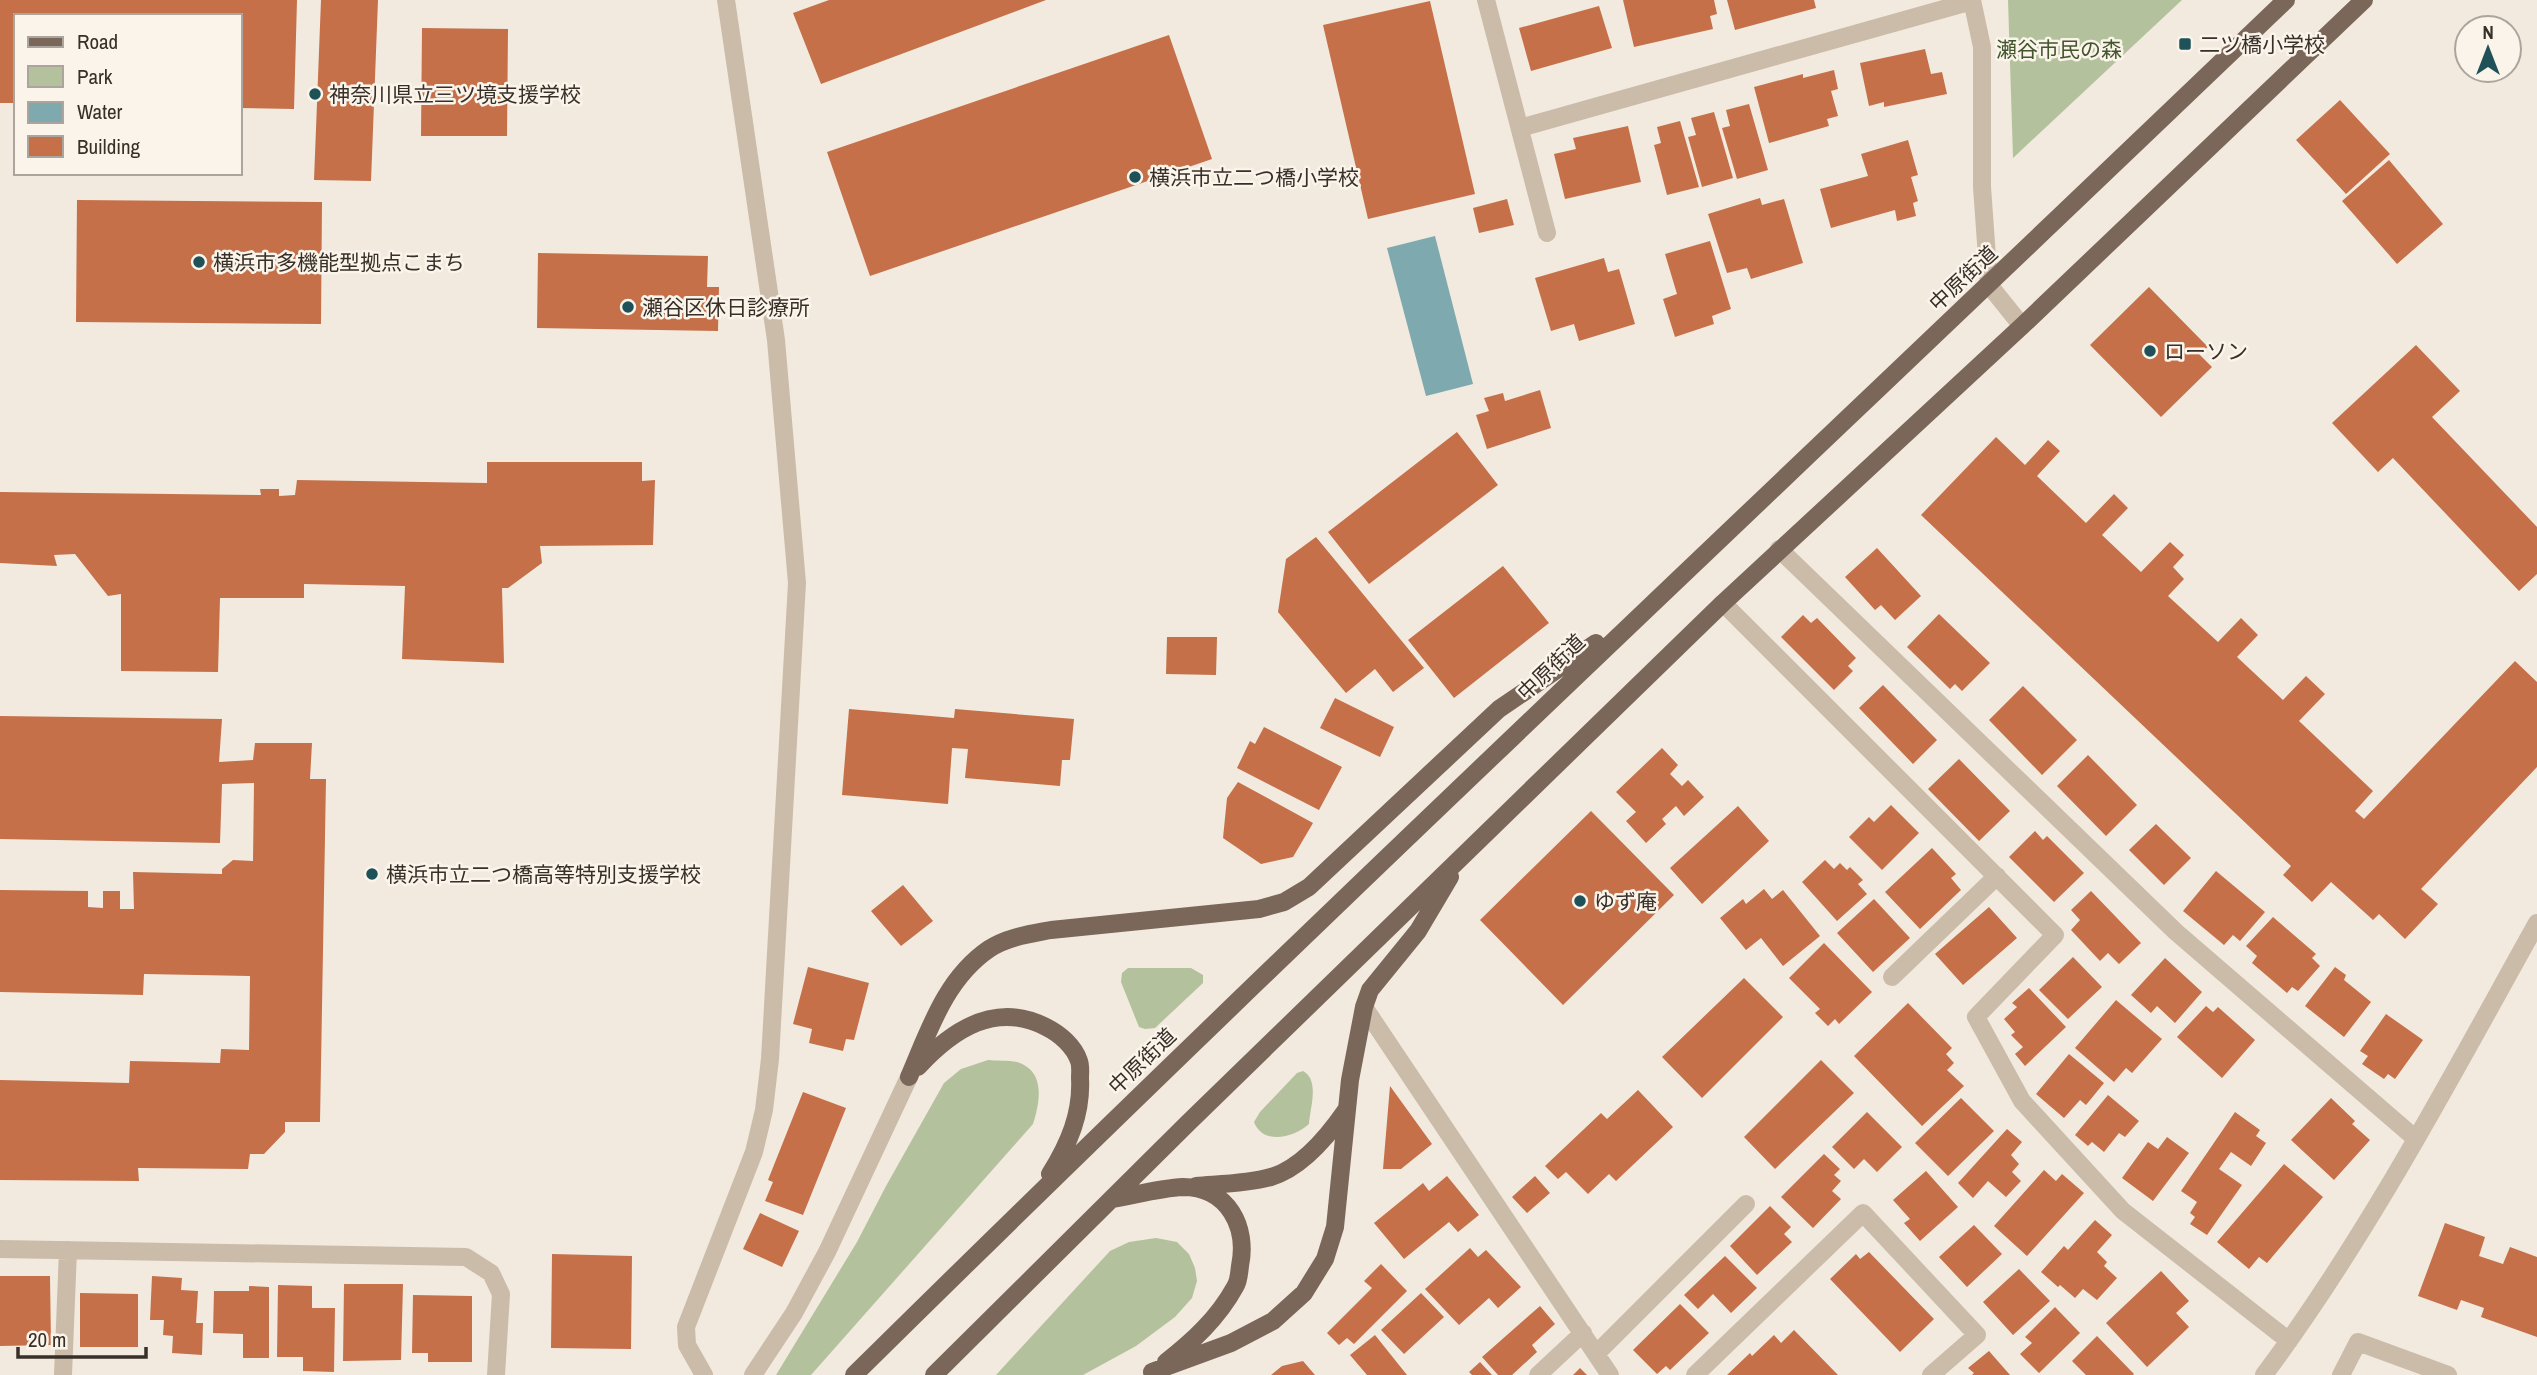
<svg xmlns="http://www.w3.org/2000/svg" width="2537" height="1375" viewBox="0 0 2537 1375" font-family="'Archivo Narrow','Noto Sans JP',sans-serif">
  <rect width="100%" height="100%" fill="#f2eade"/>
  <path fill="#b3c29d" d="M2008,0H2182L2013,158Z
    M1128,968H1191L1203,975V983L1155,1028L1145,1029L1139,1027L1121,982L1122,973Z
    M988,1060C997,1061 1008,1060 1017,1062C1046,1071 1040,1102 1033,1124L811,1375H776L857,1242L886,1186L944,1083L961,1069Z
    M1303,1071C1320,1080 1310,1108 1309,1124C1295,1137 1263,1146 1254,1122L1260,1112L1297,1073Z
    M1156,1238L1177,1242L1189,1254L1195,1268L1197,1281L1192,1298L1175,1317L1136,1346L1083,1375H996L1110,1251L1129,1242Z"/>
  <path fill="#7da9af" d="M1435,236L1473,384L1426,396L1387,248Z"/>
  <path fill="#c57049" d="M0,0H297L294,109L240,108V16H16V103H0Z
    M321,0H378L371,181L314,180Z
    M829,0H1046L821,84L793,13Z
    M1623,0H1714L1717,14L1710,16L1713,29L1634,47Z
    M1727,0H1814L1816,8L1735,30Z
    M1430,1L1475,194L1368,219L1323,25Z
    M1599,6L1612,48L1531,71L1519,28Z
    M422,28L508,29L507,136H421Z
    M1169,35L1212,159L870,276L827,152Z
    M1925,49L1931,74L1942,72L1947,94L1884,107V102L1869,106L1860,63Z
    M1834,70L1838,89L1831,91L1838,116L1827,119L1829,126L1769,143L1754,87L1803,74V78Z
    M2340,100L2390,154L2346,194L2296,140Z
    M1749,104L1768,170L1737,179L1722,128L1730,126L1726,110Z
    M1714,112L1733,178L1702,187L1688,137L1696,135L1691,118Z
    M1680,121L1699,187L1667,195L1654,145L1661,143L1657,127Z
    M1628,126L1641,182L1565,199L1554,154L1576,149L1573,138Z
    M1908,140L1918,175L1911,177L1918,201L1913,203L1916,216L1897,221L1895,210L1831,228L1820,189L1868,176L1861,154Z
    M2389,160L2443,224L2397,264L2342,201Z
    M1760,198L1762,205L1784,199L1803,263L1751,279L1747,268L1727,273L1708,214Z
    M1507,199L1514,225L1479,233L1473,208Z
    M77,200L322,202L321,324L76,322Z
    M1710,241L1731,309L1712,316L1714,324L1675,337L1663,299L1677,294L1665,254Z
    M538,253L708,256L707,287H719L718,331L537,328Z
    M1604,258L1608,272L1619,269L1635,324L1579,341L1574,324L1551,331L1535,278Z
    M2149,287L2208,347L2199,354L2212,367L2161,417L2090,345Z
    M2416,345L2460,391L2432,417L2537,527V574L2519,591L2393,458L2378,472L2332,423Z
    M1540,390L1551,428L1487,449L1476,415L1489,411L1484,398L1503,393L1505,401Z
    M1457,432L1498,485L1369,584L1328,532Z
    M1996,437L2025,465L2048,440L2060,451L2037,476L2086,523L2114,494L2128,508L2102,535L2141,572L2170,542L2184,555L2173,567L2184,579L2168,596L2218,642L2241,618L2258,635L2237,657L2283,700L2306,676L2325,694L2299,721L2373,791L2355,811L2364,819L2515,661L2537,682V767L2421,889L2438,904L2405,939L2379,914L2373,920L2331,882L2312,902L2283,875L2291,866L1921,515Z
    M487,462H642V481L655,480L653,545L540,546L542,563L508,588H502L504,663L402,659L405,586L304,584V598H220L218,672L121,671V594L108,596L75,554L54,555L57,566L0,563V492L261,495L260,489H279V496L295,495L297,480L487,483Z
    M1316,537L1424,668L1393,692L1375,669L1346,693L1278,612L1286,559Z
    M1877,548L1921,596L1895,620L1881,605L1875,610L1845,577Z
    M1503,566L1549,623L1454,698L1408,640Z
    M1939,614L1990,663L1962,691L1955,684L1950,689L1907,647Z
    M1803,615L1811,623L1817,618L1856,658L1848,666L1853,671L1834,690L1781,637Z
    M1167,637H1217L1216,675L1166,674Z
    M1883,685L1937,740L1913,764L1859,708Z
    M2023,686L2077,740L2042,775L1989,720Z
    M1335,698L1394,727L1380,757L1320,728Z
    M849,709L954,718L955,709L1074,719L1070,760H1062L1060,786L965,778L968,749L952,748L948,804L842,795Z
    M0,716L222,719L219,762L253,760L255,743H312L310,779H326L320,1122H285V1132L264,1154H250L248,1169L138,1168L139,1181L0,1180V1080L129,1083L130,1061L220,1063L221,1049L249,1050L250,976L144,974L143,995L0,992V890L88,891V907L103,908V891H120V909H134L133,872L222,874V869L233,860L253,861L254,783L222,784L220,843L0,839Z
    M1264,727L1342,767L1319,810L1237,768L1250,741L1255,744Z
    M1662,748L1678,765L1670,774L1682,786L1688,780L1704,797L1684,816L1676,806L1662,819L1666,824L1646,843L1626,821L1636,812L1616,792Z
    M2088,755L2137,805L2106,836L2057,786Z
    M1959,759L2010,811L1979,841L1928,789Z
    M1238,782L1313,823L1293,857L1261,864L1223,838L1227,798Z
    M1891,805L1919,833L1882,870L1849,837L1869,817L1874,822Z
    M1738,806L1769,841L1702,904L1670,868Z
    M1591,811L1674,895L1563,1005L1480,920Z
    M2156,824L2191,858L2164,885L2129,850Z
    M2035,831L2043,840L2047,836L2084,873L2054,902L2009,857Z
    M1932,848L1956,874L1951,878L1961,890L1920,929L1885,892Z
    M1825,860L1834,869L1840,863L1847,870L1850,867L1863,880L1858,884L1867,894L1837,921L1802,882Z
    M2216,871L2265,912L2240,941L2233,935L2224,945L2183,911Z
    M903,885L933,921L901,946L871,911Z
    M1764,889L1772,899L1783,890L1820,936L1783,966L1761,938L1746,950L1720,918L1743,899L1746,904Z
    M2091,891L2141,943L2119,964L2108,953L2100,961L2071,930L2080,920L2071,910Z
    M1874,899L1910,938L1873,972L1837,933Z
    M1989,907L2017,938L1963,985L1935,954Z
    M2273,917L2316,954L2312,958L2320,966L2298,991L2292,987L2287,993L2252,963L2257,956L2246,946Z
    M1824,943L1872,992L1839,1024L1835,1019L1828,1026L1815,1013L1820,1009L1789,978Z
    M2073,957L2102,987L2068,1019L2039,990Z
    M2165,958L2202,992L2175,1023L2157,1006L2151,1013L2131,995Z
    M808,967L869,983L854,1040L846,1039L843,1051L809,1043L812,1029L793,1024Z
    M2335,967L2346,975L2344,980L2371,1002L2344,1037L2305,1006Z
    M1744,978L1783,1017L1702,1098L1662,1057Z
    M2029,988L2066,1027L2025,1066L2015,1054L2023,1047L2011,1035L2015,1032L2004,1019L2017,1007L2012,1003Z
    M2116,1000L2162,1039L2132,1073L2126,1068L2114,1082L2075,1048Z
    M1908,1003L1952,1048L1946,1054L1954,1063L1947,1070L1964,1086L1922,1126L1854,1056Z
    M2206,1006L2213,1012L2218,1007L2255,1040L2222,1078L2177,1037Z
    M2386,1014L2423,1040L2395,1079L2388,1074L2384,1079L2362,1064L2368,1056L2360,1051Z
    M2069,1054L2104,1083L2086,1105L2080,1100L2064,1118L2036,1094Z
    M1821,1060L1854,1093L1775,1169L1744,1137Z
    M1390,1086L1432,1144L1401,1169H1383Z
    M1638,1090L1673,1127L1616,1181L1609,1174L1588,1194L1566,1172L1558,1179L1545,1166L1601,1113L1607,1119Z
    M803,1092L846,1108L803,1215L765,1201L773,1182L768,1180Z
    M2108,1095L2139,1121L2125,1137L2119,1133L2104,1152L2092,1142L2088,1146L2075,1135Z
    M1961,1098L1994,1131L1948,1176L1915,1143Z
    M2331,1098L2355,1121L2352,1124L2370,1140L2334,1180L2291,1140Z
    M1867,1112L1902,1147L1877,1172L1864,1159L1854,1169L1832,1147Z
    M2235,1112L2260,1130L2256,1136L2266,1143L2251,1166L2231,1152L2219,1169L2242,1185L2207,1235L2190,1224L2195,1217L2190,1213L2197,1202L2181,1191Z
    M2007,1129L2022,1142L2011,1155L2019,1164L2012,1172L2021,1181L2006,1197L1988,1181L1973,1198L1958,1183Z
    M2167,1137L2189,1153L2153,1201L2122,1178L2148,1142L2158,1149Z
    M1824,1154L1840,1169L1834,1175L1841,1181L1832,1191L1841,1199L1813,1228L1781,1197Z
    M2284,1164L2323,1197L2267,1263L2259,1257L2249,1269L2217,1242Z
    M2044,1170L2056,1181L2062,1174L2084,1193L2027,1256L1994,1226Z
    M1926,1171L1958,1207L1920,1241L1904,1223L1910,1219L1893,1200Z
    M1447,1176L1479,1215L1458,1232L1449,1222L1404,1259L1374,1223L1423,1183L1429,1191Z
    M1535,1176L1550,1193L1527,1213L1512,1197Z
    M1770,1206L1791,1227L1784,1234L1792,1242L1757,1275L1730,1246Z
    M760,1213L799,1231L782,1267L743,1249Z
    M2095,1220L2112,1235L2097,1252L2107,1262L2104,1266L2117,1278L2097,1300L2083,1289L2075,1298L2060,1285L2058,1287L2041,1272L2064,1246L2068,1250Z
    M2445,1223L2485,1237L2479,1256L2503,1264L2510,1247L2537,1257V1337L2481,1317L2484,1308L2461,1300L2457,1310L2418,1296Z
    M1974,1225L2002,1254L1967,1287L1939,1257Z
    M1470,1248L1478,1257L1486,1250L1521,1287L1498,1308L1489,1298L1459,1325L1425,1289Z
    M1869,1252L1934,1319L1900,1352L1830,1279L1856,1254L1860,1259Z
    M552,1254L632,1256L631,1349L551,1348Z
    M1725,1256L1757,1288L1731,1313L1713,1294L1698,1309L1684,1295Z
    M1381,1264L1407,1291L1354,1344L1347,1338L1339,1345L1327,1333L1372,1288L1364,1281Z
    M2019,1269L2050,1301L2013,1335L1983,1302Z
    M2161,1271L2189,1301L2176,1313L2189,1327L2147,1367L2106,1323Z
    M0,1276H50L51,1345L0,1346Z
    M152,1276L182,1278L181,1290L198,1291L196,1323H203L202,1355L172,1353L173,1336L163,1335L164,1320H150Z
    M344,1284H403L401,1360L343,1361Z
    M278,1285L312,1286V1308H335L334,1372L303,1371V1357H277Z
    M249,1286L269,1287V1358H243V1334L213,1333L214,1291H249Z
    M80,1293L138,1294V1347H80Z
    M1421,1293L1444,1317L1404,1354L1381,1330Z
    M413,1295L472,1296V1362H428V1353H412Z
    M1680,1304L1709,1333L1670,1370L1666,1366L1657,1374L1633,1350Z
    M1540,1306L1555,1324L1532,1345L1537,1352L1512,1375H1498L1482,1357Z
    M2055,1307L2080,1333L2039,1373L2020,1354L2032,1343L2025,1337Z
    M1794,1330L1838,1375H1727L1750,1353L1752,1356L1774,1335L1781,1343Z
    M1375,1335L1407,1375H1367L1350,1355Z
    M2097,1336L2134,1374L2133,1375H2086L2072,1361Z
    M1989,1351L2010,1375H1972L1974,1373L1968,1368Z
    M1303,1361L1315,1375H1271L1282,1366Z
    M1480,1362L1492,1375H1472L1469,1372Z
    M1580,1368L1587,1375H1573Z"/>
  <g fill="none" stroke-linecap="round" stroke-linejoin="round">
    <path stroke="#cbbba9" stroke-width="18" d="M1486,0L1547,233
      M1972,0L1982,47V187L1989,285L2022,326
      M1520,128L1972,1
      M1779,549L2176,932L2416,1139
      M1723,603L2055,935L1976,1017L2022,1101L2123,1211L2289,1341
      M1892,977L1997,876
      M1364,1007L1610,1375
      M0,1249L466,1257L491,1273L501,1294L496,1375
      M1596,1354L1746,1204
      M63,1375L68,1250
      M704,1375L687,1345L686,1327L754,1152L764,1110L770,1059L797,583L776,340L726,0
      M753,1375L794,1313L827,1252L909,1077
      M1538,1375L1583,1333
      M1695,1375L1863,1213L1977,1335L1931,1375
      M2264,1375C2369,1234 2451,1077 2537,923
      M2341,1375L2358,1342L2448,1375"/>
    <path stroke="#7a675a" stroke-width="18" d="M918,1067C953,1029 996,1001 1046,1027C1060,1034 1074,1046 1079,1061C1081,1066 1080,1073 1080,1078C1082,1113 1069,1144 1050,1174
      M909,1077C929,1031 945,979 989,949C1007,937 1030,934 1051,930L1259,909L1284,902L1309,887L1499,709L1596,643
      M1196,1186C1220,1184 1246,1184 1271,1177C1302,1168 1328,1136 1346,1110
      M1113,1199C1136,1195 1160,1188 1183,1187C1228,1187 1248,1227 1240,1266C1239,1273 1239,1281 1235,1287C1218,1318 1193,1341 1166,1362
      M1152,1372L1231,1343L1273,1321L1304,1293L1325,1259L1335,1227L1350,1080L1364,1007L1370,990L1418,931L1450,877
      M854,1375C1325,910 1808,458 2286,0
      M934,1375L1188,1123L1723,603L2022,326L2364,0"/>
  </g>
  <g fill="#1f5159" stroke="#faf4ea" stroke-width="2.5">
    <rect x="2178" y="37" width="14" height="14" rx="3.5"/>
    <circle cx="315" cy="94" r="7"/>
    <circle cx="1135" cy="177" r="7"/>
    <circle cx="199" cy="262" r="7"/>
    <circle cx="628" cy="307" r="7"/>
    <circle cx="2150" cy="351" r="7"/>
    <circle cx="372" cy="874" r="7"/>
    <circle cx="1580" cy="901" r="7"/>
  </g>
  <g text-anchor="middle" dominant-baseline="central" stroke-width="5" stroke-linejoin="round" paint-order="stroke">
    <g font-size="21" fill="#382f29" stroke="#faf4ea" text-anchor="start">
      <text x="2199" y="44">二ツ橋小学校</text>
      <text x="329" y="94">神奈川県立三ツ境支援学校</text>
      <text x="1149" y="177">横浜市立二つ橋小学校</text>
      <text x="213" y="262">横浜市多機能型拠点こまち</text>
      <text x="642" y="307">瀬谷区休日診療所</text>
      <text x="2164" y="351">ローソン</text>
      <text x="386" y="874">横浜市立二つ橋高等特別支援学校</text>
      <text x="1594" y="901">ゆず庵</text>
    </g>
    <g font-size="21" fill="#44562d" stroke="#faf4ea">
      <text x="2059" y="49">瀬谷市民の森</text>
    </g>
    <g font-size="21" fill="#382f29" stroke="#faf4ea">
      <text transform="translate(1963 278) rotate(-43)">中原街道</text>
      <text transform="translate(1551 667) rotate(-44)">中原街道</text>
      <text transform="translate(1142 1061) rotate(-44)">中原街道</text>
    </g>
  </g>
  <rect x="14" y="14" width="228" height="161" fill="#faf4ea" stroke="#aca59d" stroke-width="2"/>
  <rect x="28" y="37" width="35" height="10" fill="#7a675a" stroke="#aca59d" stroke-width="2"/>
  <text x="77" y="49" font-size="21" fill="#382f29">Road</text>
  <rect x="28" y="66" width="35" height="21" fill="#b3c29d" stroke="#aca59d" stroke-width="2"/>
  <text x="77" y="84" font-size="21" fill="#382f29">Park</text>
  <rect x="28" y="102" width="35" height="21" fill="#7da9af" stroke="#aca59d" stroke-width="2"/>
  <text x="77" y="119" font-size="21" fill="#382f29">Water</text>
  <rect x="28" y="136" width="35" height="21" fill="#c57049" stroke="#aca59d" stroke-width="2"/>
  <text x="77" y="154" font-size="21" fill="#382f29">Building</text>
  <g transform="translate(2488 49)"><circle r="33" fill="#faf4ea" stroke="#aca59d" stroke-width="2"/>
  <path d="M0-5L12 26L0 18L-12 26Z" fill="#1f5159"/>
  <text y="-10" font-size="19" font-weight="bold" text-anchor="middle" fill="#382f29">N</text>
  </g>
  <path d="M18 1347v10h128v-10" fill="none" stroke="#382f29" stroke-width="3.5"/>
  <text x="28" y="1347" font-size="21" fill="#382f29" stroke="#faf4ea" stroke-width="5" paint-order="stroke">20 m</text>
</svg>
